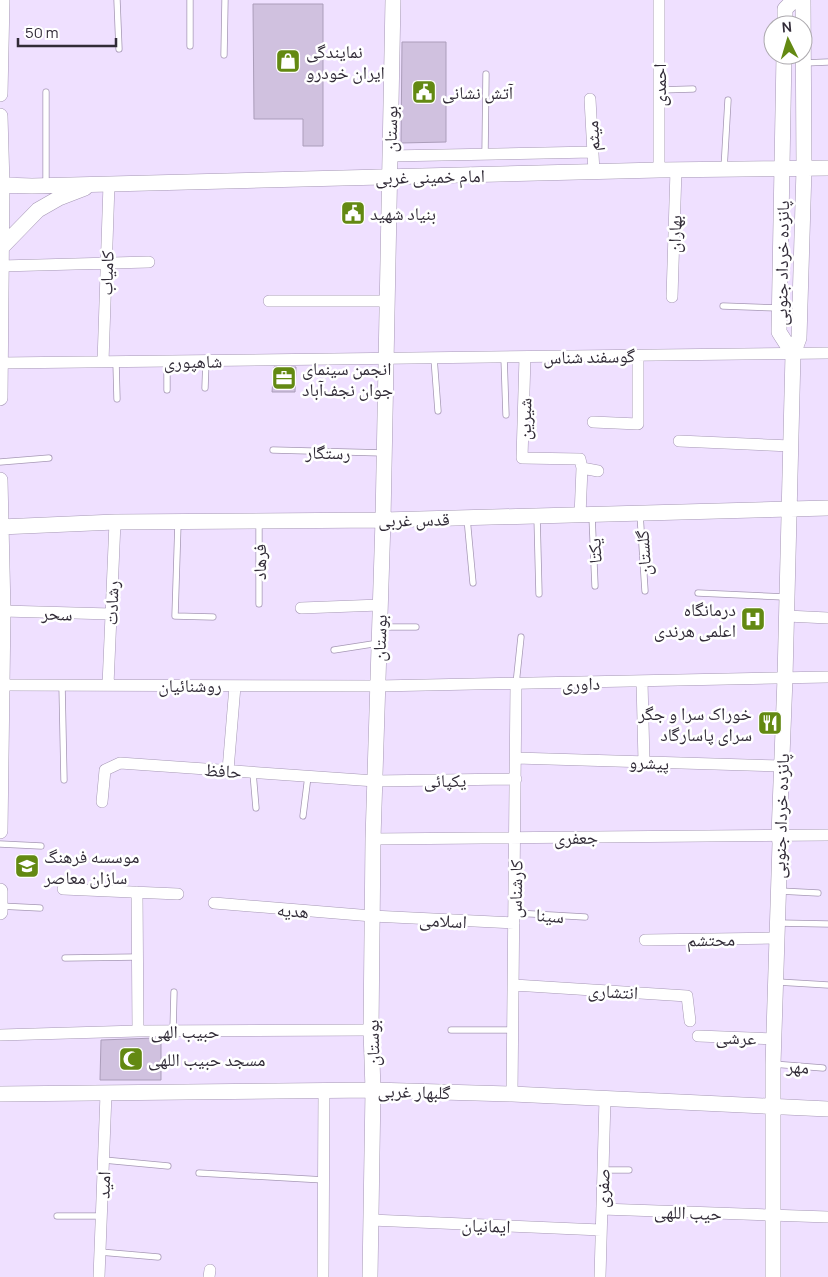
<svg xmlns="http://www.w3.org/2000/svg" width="828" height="1277" viewBox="0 0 828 1277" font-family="Manrope,'Noto Naskh Arabic',sans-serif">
  <rect width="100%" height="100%" fill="#efe0ff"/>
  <path fill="#d0c1df" stroke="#ab9dba" d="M253,4H323V146H303V119H254Z
    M402,42H446V142L401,143Z
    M274,367H296L295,392H272Z
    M155,1038H161V1080H100L101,1040Z"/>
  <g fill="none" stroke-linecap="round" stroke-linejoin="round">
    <defs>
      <path id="lane" d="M117,0L119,49
        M190,0V46
        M224,55L225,0
        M804,63L828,62
        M659,90L693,89
        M485,154L486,74
        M724,169L728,100
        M46,185V92
        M723,306L779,308
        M504,357L506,415
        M434,358L438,411
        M116,362L117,399
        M205,388L206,360
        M167,390V361
        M273,450L384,453
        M0,462L49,458
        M640,514L645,591
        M537,516L539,594
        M592,516L595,586
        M467,518L473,583
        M178,523L175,616L213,617
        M698,593L785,597
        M259,604V521
        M381,627H416
        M334,650L379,643
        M516,684L521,637
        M62,685L64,780
        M253,773L256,808
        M303,816L308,776
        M0,844L41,846
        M780,891L818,893
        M0,906L40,908
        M515,913L585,917
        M778,923L828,924
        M65,958L137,957
        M778,982L828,985
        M451,1030H513
        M173,1031L174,992
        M773,1064L823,1068
        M104,1160L168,1166
        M603,1170H629
        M199,1173L324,1180
        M57,1216H102
        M100,1252L158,1257"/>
      <path id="street" d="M659,0V170
        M590,99L594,172
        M389,156L593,152
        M1,266L149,262
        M672,297L676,170
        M269,301H386
        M525,357L522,458L580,459L582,468L598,471
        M103,362L109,184
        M0,363L828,353
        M593,422L638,424V356
        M679,441L791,446
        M580,516L582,468
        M301,608L380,605
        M3,611L111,614
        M787,616L828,618
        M642,681L644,762
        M3,685L378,686L828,677
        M108,685L115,522
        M516,758L782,766
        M228,770L235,686
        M102,802L105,770L120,763L375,781L516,779
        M373,839L828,835
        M63,889L178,894
        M137,892L138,1031
        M214,903L372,916L514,923
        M645,940L777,938
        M514,985L687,996L690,1021
        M0,1035L138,1031L371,1030
        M698,1036L774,1039
        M512,1094L516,684
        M602,1209L828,1217
        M371,1220L601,1230
        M99,1277L106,1094
        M209,1277L210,1270
        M323,1277L324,1091
        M600,1277L605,1099"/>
      <path id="secondary" d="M785,25V9L794,0
        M784,55L779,332L793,354
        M0,94L2,0
        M0,116L2,185L0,398
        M0,187L2,185L32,186L659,170L828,168
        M2,247L38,210L59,198L85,188
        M0,480L3,611L0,831
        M0,527L115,522L383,520L828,508
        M0,891V912
        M0,1094L373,1090L512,1094L828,1109
        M370,1277L373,1090L371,1030L373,839L383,520L393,0
        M773,1277V1064L780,843L779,835L785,678L793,354L799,338L804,169L803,0"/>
    </defs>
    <use href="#lane" stroke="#a698b5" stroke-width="7"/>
    <use href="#street" stroke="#a698b5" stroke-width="12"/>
    <use href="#secondary" stroke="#a698b5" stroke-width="16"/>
    <use href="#lane" stroke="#fff" stroke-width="5.5"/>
    <use href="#street" stroke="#fff" stroke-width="11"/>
    <use href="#secondary" stroke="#fff" stroke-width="15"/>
  </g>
  <defs>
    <symbol id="shop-square" viewBox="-11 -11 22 22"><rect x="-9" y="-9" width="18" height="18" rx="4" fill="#638912" stroke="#fff"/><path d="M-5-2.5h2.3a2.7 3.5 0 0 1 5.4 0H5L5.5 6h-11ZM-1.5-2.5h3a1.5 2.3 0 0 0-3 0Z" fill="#fff"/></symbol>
    <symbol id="civic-square" viewBox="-11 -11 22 22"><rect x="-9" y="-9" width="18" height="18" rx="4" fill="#638912" stroke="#fff"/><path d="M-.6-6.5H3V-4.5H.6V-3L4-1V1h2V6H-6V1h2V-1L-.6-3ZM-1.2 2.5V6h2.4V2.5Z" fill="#fff"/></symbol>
    <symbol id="office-square" viewBox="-11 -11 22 22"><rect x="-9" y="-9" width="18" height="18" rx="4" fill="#638912" stroke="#fff"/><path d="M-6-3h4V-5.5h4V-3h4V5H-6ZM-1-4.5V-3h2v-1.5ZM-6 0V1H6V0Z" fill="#fff"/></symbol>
    <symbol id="hospital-square" viewBox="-11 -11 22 22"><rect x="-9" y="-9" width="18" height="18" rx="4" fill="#638912" stroke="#fff"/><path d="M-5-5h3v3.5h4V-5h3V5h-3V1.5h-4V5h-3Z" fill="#fff"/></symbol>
    <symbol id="restaurant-square" viewBox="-11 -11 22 22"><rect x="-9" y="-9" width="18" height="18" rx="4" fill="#638912" stroke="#fff"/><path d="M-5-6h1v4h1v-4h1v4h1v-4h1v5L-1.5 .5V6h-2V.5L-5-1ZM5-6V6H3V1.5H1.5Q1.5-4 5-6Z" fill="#fff"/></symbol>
    <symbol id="school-square" viewBox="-11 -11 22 22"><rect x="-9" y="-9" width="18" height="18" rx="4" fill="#638912" stroke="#fff"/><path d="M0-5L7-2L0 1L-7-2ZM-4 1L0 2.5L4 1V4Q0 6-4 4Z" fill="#fff"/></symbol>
    <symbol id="mosque-square" viewBox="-11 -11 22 22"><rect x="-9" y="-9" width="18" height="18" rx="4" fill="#638912" stroke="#fff"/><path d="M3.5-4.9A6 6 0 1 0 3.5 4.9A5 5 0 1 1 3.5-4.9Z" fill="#fff"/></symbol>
  </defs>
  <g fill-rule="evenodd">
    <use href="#shop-square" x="274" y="47" width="28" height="28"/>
    <use href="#civic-square" x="410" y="78" width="28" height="28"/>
    <use href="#civic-square" x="339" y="199" width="28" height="28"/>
    <use href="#office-square" x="270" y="364" width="28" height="28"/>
    <use href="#hospital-square" x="739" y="605" width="28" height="28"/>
    <use href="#restaurant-square" x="756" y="709" width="28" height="28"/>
    <use href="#school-square" x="13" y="852" width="28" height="28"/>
    <use href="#mosque-square" x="117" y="1045" width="28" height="28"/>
  </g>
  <g text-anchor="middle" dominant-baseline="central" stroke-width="5" stroke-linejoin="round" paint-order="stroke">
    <g font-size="18" fill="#312b37" stroke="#fff" text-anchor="start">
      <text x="306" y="51">نمایندگی<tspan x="306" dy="21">ایران خودرو</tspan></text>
      <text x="442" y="92">آتش نشانی</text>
      <text x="370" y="213">بنیاد شهید</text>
      <text x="302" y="368">انجمن سینمای<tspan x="302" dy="21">جوان نجف‌آباد</tspan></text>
      <text x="736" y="609" text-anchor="end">درمانگاه<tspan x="736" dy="21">اعلمی هرندی</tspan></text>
      <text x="752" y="713" text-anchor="end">خوراک سرا و جگر<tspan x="752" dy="21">سرای پاسارگاد</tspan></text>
      <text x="44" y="856">موسسه فرهنگ<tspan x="44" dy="21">سازان معاصر</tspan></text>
      <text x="148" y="1059">مسجد حبیب اللهی</text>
    </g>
    <g font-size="18" fill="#312b37" stroke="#fff">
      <text transform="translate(659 85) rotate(-90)">احمدی</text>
      <text transform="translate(390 129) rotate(-89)">بوستان</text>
      <text transform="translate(592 136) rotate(-93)">میثم</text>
      <text transform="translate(430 176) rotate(-1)">امام خمینی غربی</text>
      <text transform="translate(674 234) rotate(-88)">بهاران</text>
      <text transform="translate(781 263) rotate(-89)">پانزده خرداد جنوبی</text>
      <text transform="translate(106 273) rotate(-88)">کامیاب</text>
      <text transform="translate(589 356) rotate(-1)">گوسفند شناس</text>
      <text transform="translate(193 361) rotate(-1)">شاهپوری</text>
      <text transform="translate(524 419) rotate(-89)">شیرین</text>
      <text transform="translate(328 452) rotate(1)">رستگار</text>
      <text transform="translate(414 519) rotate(-1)">قدس غربی</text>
      <text transform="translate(594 551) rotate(-93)">یکتا</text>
      <text transform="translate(643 553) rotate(-94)">گلستان</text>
      <text transform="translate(259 562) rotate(-90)">فرهاد</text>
      <text transform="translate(111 603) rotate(-88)">رشادت</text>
      <text transform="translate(57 613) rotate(2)">سحر</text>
      <text transform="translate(379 638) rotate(-88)">بوستان</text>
      <text transform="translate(581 683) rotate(-1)">داوری</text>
      <text x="190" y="685">روشنائیان</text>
      <text transform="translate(649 762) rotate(2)">پیشرو</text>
      <text transform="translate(223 770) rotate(4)">حافظ</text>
      <text transform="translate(445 780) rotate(-1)">یکپائی</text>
      <text transform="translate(780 816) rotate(-88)">پانزده خرداد جنوبی</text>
      <text transform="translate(576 837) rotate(-1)">جعفری</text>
      <text transform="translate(515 889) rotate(-89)">کارشناس</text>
      <text transform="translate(293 910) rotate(4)">هدیه</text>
      <text transform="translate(550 915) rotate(4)">سینا</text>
      <text transform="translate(443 920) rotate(3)">اسلامی</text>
      <text transform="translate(711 939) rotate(-1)">محتشم</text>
      <text transform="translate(613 991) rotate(3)">انتشاری</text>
      <text x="185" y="1031">حبیب الهی</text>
      <text transform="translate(736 1037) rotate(2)">عرشی</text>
      <text transform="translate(372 1043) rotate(-91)">بوستان</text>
      <text transform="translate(798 1066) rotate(4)">مهر</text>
      <text transform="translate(414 1091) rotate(2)">گلبهار غربی</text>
      <text transform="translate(103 1185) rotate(-88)">امید</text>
      <text transform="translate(602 1188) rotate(-88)">صفری</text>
      <text transform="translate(688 1212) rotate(2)">حیب اللهی</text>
      <text transform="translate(486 1225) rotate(2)">ایمانیان</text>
    </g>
  </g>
  <g transform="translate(788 40) rotate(355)"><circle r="24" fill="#ffffff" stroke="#adaaaf"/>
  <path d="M0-4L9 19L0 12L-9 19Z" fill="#638912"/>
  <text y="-8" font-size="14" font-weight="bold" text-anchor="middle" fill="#312b37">N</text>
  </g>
  <path d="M18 38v8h98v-8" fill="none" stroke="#312b37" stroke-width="2.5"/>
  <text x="25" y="38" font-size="15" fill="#312b37" stroke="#ffffff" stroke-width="4" paint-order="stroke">50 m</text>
</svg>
